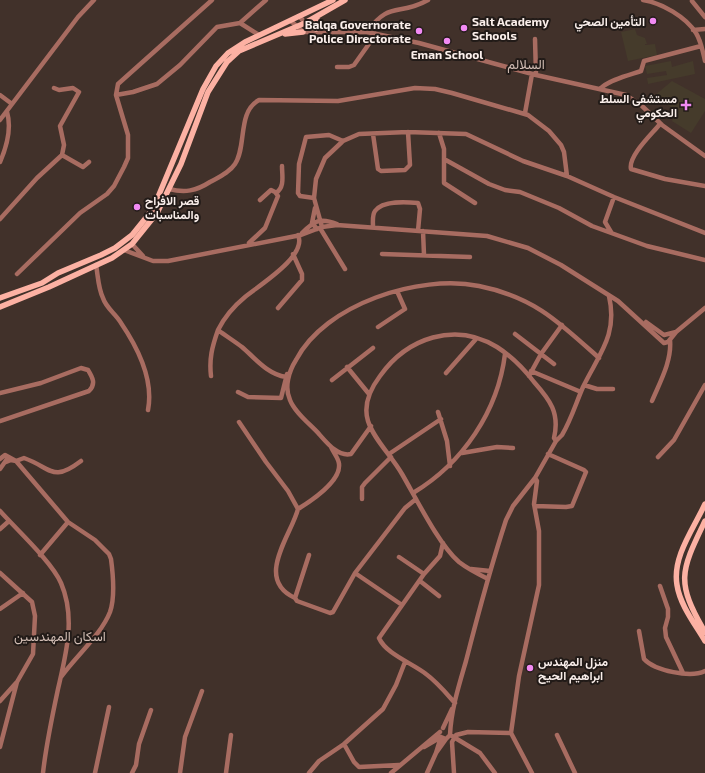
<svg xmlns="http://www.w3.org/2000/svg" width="705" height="773" viewBox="0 0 705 773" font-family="'Exo 2',Vazirmatn,sans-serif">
  <rect width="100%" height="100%" fill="#41312a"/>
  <path fill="#453b2b" d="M635,29L637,35L645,38L647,44H645V45L655,44L657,55L628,61L621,32Z
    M671,61L672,67L693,61L695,74L648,84L647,78L667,75L666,71L647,74L645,66Z
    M672,81L705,99V111L691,133L672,121L677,111L654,96Z"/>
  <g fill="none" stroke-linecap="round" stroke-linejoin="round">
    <path stroke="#a86c61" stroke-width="4.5" d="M643,0C662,3 686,17 696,33C701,41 703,52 705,61
      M692,1L705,17
      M300,17L305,23L318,30
      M291,21L303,32H367L419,43L536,75L626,95L642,106L662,125L705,156
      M240,23L266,0
      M693,30L705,29
      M367,32C390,0 398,17 428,0
      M535,39L536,75
      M337,67H349L354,65L376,34
      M600,89C608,80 629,75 641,71L644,61L701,46
      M0,95L12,104
      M116,95L133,92L157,84L180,65L217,27L240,23L259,35
      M525,113L532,74
      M0,120L78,17L94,0
      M660,124C652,134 628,156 631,169L665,179L705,186
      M439,133L444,149V183L475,203
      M373,134L378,169L381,171L405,170L410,165L408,132
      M62,155L83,167L89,162
      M444,159L489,184L505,190L520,192L559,208L592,226L647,246L705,260
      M0,162C7,146 12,129 7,112
      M169,189C185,193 196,191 210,182C219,177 229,173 235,164C247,146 237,112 259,100L338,101L415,88L435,89L452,93L528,115L549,131L561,145L564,152L567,176
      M276,193C285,187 282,176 282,166
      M314,198L300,196L298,193L299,164L306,137L329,135L343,141
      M315,208L312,223L317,229
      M0,219L37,178L62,155L64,145L60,126L79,92L73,88L59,90L54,88
      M322,227L314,198L316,179L325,158L343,141L359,134L408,132L466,134L523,161L567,176L614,197L705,233
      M373,227C373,222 372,215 375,211C383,200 407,202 418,203L420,209L418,231
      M320,228L345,269
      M423,231L424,255
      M611,232L605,222L614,197
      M302,233C314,221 320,217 337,224
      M249,243L265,228L278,196L275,192L271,190L260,200
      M132,244L143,256
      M124,250L153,261H168L301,235L322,227L337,225L487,236L528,248L561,265L618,301L664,343L668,342L676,332L705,308
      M382,254L470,257
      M96,265C98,275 98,288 103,298C106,308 116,314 121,323C138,348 154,379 148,410
      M17,274L80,213L107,194L114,186L124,167L128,158V135L116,95L118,84L212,0
      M278,308L302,280V274L293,254
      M646,322L664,335L676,332
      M378,327L405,309L397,291
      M515,334L554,364
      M347,367L369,394
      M531,371L581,392
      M446,373L476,339
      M211,376C209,359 212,347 218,330
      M529,376L541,354L562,325
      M286,377C267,374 255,358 242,347C234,341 226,336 218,330C224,318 234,306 245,297C258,286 308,256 298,235
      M332,380L373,348
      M584,385L597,389H613
      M238,392L248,397L281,398L287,374
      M0,393L41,383L81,368L88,370C93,378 96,384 89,391L0,421
      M652,401C660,382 672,361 670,340
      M438,412L447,441L450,466
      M239,422L266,462L288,491L298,509C291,536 254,579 295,598
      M371,426L351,454C338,457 327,443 319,434C310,424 295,413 290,400C284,387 289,371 296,360C325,304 419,274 479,286C534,297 559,322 599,358
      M462,453L497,447L513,448
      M389,454L441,419
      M658,457L674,440L705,385
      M0,459L5,455L16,461L68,522L95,540L109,554L111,559C113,574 115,598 110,612C101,635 75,657 61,677
      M6,462L11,460L16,461L24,458C52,468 52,483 81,461
      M0,469L7,459
      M413,493C463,463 498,411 505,354
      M362,499V487L365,483L391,457
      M535,506L566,507L572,506L586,472L584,470L548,454
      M298,509C311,501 341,481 339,464C339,459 333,452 331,447
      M0,511C16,529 52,562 61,583C76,618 66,654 58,689C52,717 46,745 43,773
      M0,529L9,521
      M443,543L440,556L424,574L379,638C386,654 412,663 426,674C437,682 446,693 455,703
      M40,555L68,522
      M309,555L295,598L297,601L330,613L333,612L355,573L405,508L416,499
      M399,557L424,574
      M471,569L490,571
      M0,573L32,602L35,616L33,654L17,682L0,747
      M355,573L402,605
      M488,579C478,574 468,569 459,562C439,545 416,498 402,474C392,456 374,440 368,421C363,405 371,388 380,376C407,338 455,321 497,347C511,356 524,369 534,382C550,400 560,413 554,438L556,441
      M420,581L439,596
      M660,586L668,609V617L665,628L666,637L683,673
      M0,609L23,593
      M639,631L644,659C655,671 691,678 705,671
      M0,701L16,683
      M443,728L452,709
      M557,735L575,773
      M452,736L480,753L495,773
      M441,737L446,739L450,735C451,710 459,685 466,661C478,614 491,566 506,520L513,506L535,478L556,441L562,435C571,420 576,403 583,387C599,354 618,335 609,296
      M344,744L354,762L359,767L399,765
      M424,747L441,737
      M436,753L441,737
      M95,773L109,707
      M132,773L136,765L139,744L151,710
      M180,773L185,737L202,691
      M226,773L231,735
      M309,773L319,761L344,744L383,709L396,685L405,662
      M391,773L440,732
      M427,773L436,753L446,739
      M454,773L452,742L456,735L468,732L511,733
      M532,773L511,733L519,676L539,585V531L534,504L537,481L535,478"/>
    <path stroke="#fcb1a3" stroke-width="5.5" d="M316,29L317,17
      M285,34L303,32
      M0,298L42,283L58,273L101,255L115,248L132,235L153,209L203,89L216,66L228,53L245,42L333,0
      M0,307L49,287L112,258L132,244L157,213L181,164L208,92L227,62L239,51L305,23L345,0
      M705,504C694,528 672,557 677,585C680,605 695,624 705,641
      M705,521C681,571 675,581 705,632"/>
  </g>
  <g fill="#f28af3" stroke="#221b18" stroke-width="1.5">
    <circle cx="653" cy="21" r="4"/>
    <circle cx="464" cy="28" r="4"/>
    <circle cx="419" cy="31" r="4"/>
    <circle cx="447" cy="41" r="4"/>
    <path d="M684 99h4v4h4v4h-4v4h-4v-4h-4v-4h4z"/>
    <circle cx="137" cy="207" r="4"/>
    <circle cx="530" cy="668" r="4"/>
  </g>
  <g text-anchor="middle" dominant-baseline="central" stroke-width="4" stroke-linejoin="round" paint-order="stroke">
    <g font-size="12" font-weight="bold" fill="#faefeb" stroke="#221b18" text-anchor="start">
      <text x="472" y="21">Salt Academy<tspan x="472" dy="14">Schools</tspan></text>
      <text x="645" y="21" text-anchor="end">التأمين الصحي</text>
      <text x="411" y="24" text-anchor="end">Balqa Governorate<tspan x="411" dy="14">Police Directorate</tspan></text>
      <text x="447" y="54" text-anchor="middle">Eman School</text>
      <text x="677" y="98" text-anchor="end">مستشفى السلط<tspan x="677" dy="14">الحكومي</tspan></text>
      <text x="145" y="200">قصر الافراح<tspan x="145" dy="14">والمناسبات</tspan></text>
      <text x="538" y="661">منزل المهندس<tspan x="538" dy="14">ابراهيم الحيح</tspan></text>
    </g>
    <g font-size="13" fill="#d2bdb4" stroke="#221b18">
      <text x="526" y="64">السلالم</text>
      <text x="60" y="636">اسكان المهندسين</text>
    </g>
  </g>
</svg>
